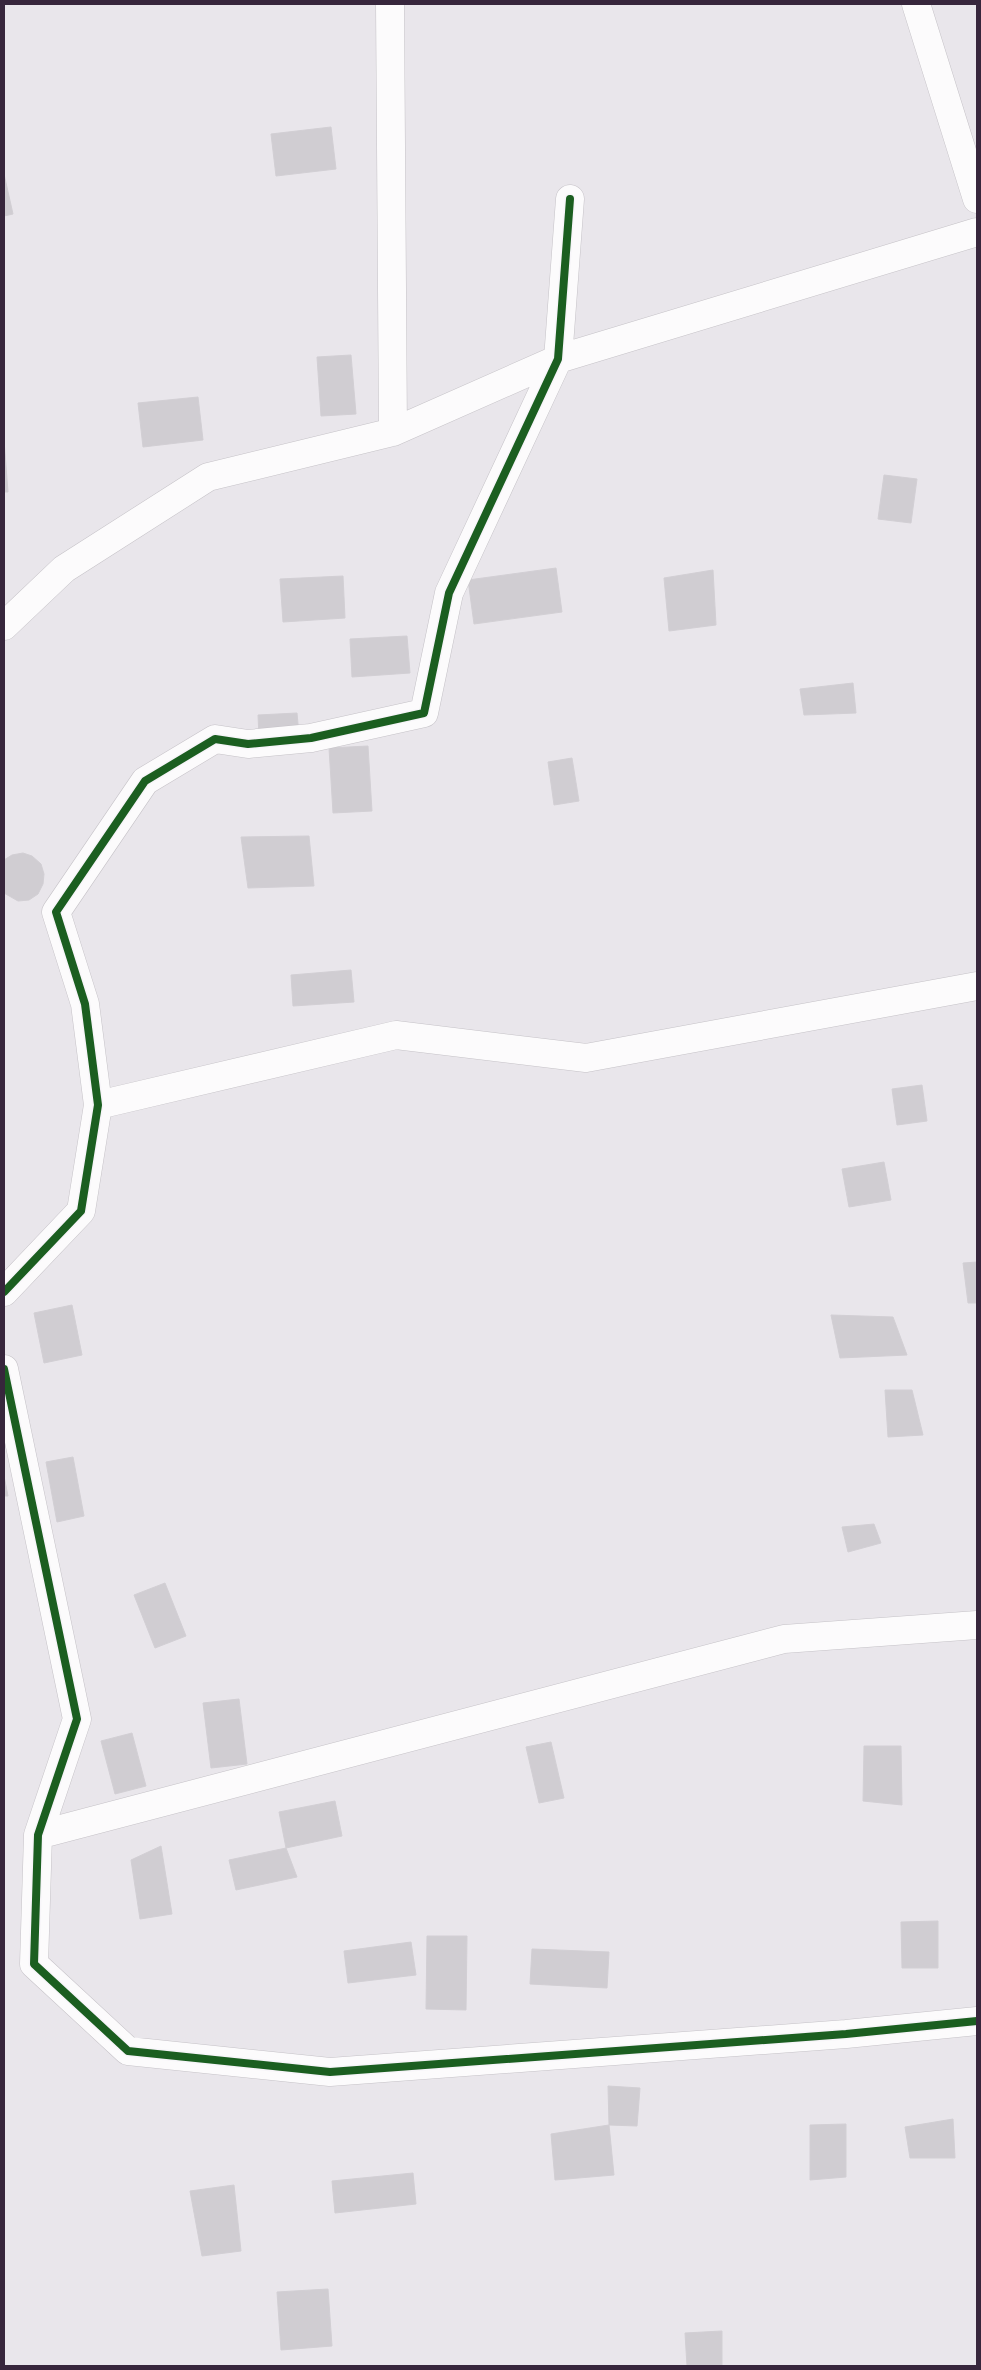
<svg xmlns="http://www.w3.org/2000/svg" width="981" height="2370" viewBox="0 0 981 2370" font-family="'Asap Condensed',sans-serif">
  <rect width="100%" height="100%" fill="#e9e6eb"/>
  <path fill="#d0cdd2" stroke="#d2cfd4" d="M331,127L336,169L276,176L271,134Z
    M4,174L13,214L4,216Z
    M351,355L356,414L321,416L317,357Z
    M198,397L203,440L143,447L138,403Z
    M4,440L8,492H4Z
    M884,475L917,479L911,523L878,519Z
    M556,568L562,612L474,624L468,580Z
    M713,570L716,625L669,631L664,578Z
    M343,576L345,618L283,622L280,579Z
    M407,636L410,673L352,677L350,639Z
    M853,683L856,713L804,715L800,689Z
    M297,713L299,735L259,737L258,715Z
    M368,746L372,811L333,813L329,748Z
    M572,758L579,801L554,805L548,762Z
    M309,836L314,886L248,888L241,837Z
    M23,853L32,856L41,864L44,874L43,884L38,894L29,900L18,901L4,893V860L12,855Z
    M351,970L354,1002L293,1006L291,975Z
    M922,1085L927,1121L897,1125L892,1089Z
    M884,1162L891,1200L849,1207L842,1169Z
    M977,1262V1303H968L963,1263Z
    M72,1305L82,1355L44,1363L34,1313Z
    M831,1315L893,1317L907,1355L840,1358Z
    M885,1390H912L923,1435L888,1437Z
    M73,1457L84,1516L57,1522L46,1462Z
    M4,1476L8,1496H4Z
    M874,1524L881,1543L848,1552L842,1527Z
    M165,1583L186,1636L155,1648L134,1595Z
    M239,1699L247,1764L211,1768L203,1703Z
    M132,1733L146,1786L115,1794L101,1741Z
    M551,1742L564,1798L539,1803L526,1747Z
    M864,1746H901L902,1805L863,1801Z
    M335,1801L342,1836L286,1848L279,1812Z
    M161,1846L172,1914L140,1919L131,1860Z
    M286,1848L297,1877L236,1890L229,1860Z
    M938,1921V1968H902L901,1922Z
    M427,1936H467L466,2010L426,2009Z
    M411,1942L416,1975L348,1983L344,1951Z
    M532,1949L609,1952L607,1988L530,1984Z
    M608,2086L640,2088L637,2126L609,2125Z
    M953,2119L955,2158H910L905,2127Z
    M846,2124V2177L810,2180V2125Z
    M609,2125L614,2175L555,2180L551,2134Z
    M413,2173L416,2204L335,2213L332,2181Z
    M234,2185L241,2251L202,2256L190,2191Z
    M328,2289L332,2346L281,2350L277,2292Z
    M722,2331V2366H687L685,2333Z"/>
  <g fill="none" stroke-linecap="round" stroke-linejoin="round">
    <defs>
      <path id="street" d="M390,4L393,432
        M916,4L977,199
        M4,626L64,569L208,477L393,432L558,359L977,232
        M98,1105L396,1035L586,1058L977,986
        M4,1292L81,1211L98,1105L85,1004L56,912L145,781L215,739L248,744L311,738L424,713L449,593L558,359L570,199
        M4,1369L77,1719L38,1835L34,1964L128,2051L330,2072L846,2034L977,2021
        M38,1835L784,1639L977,1625"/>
    </defs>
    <use href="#street" stroke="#c5c2c7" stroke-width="29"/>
    <use href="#street" stroke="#fcfbfc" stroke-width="28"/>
    <defs>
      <path id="cycleway" d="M4,1292L81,1211L98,1105L85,1004L56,912L145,781L215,739L248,744L311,738L424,713L449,593L558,359L570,199
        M4,1369L77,1719L38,1835L34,1964L128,2051L330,2072L846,2034L977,2021"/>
    </defs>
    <use href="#cycleway" stroke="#f7f5f9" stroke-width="11"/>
    <use href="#cycleway" stroke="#1b5e20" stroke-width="8"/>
  </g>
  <rect width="981" height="2370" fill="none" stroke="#37263c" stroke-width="10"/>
</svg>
